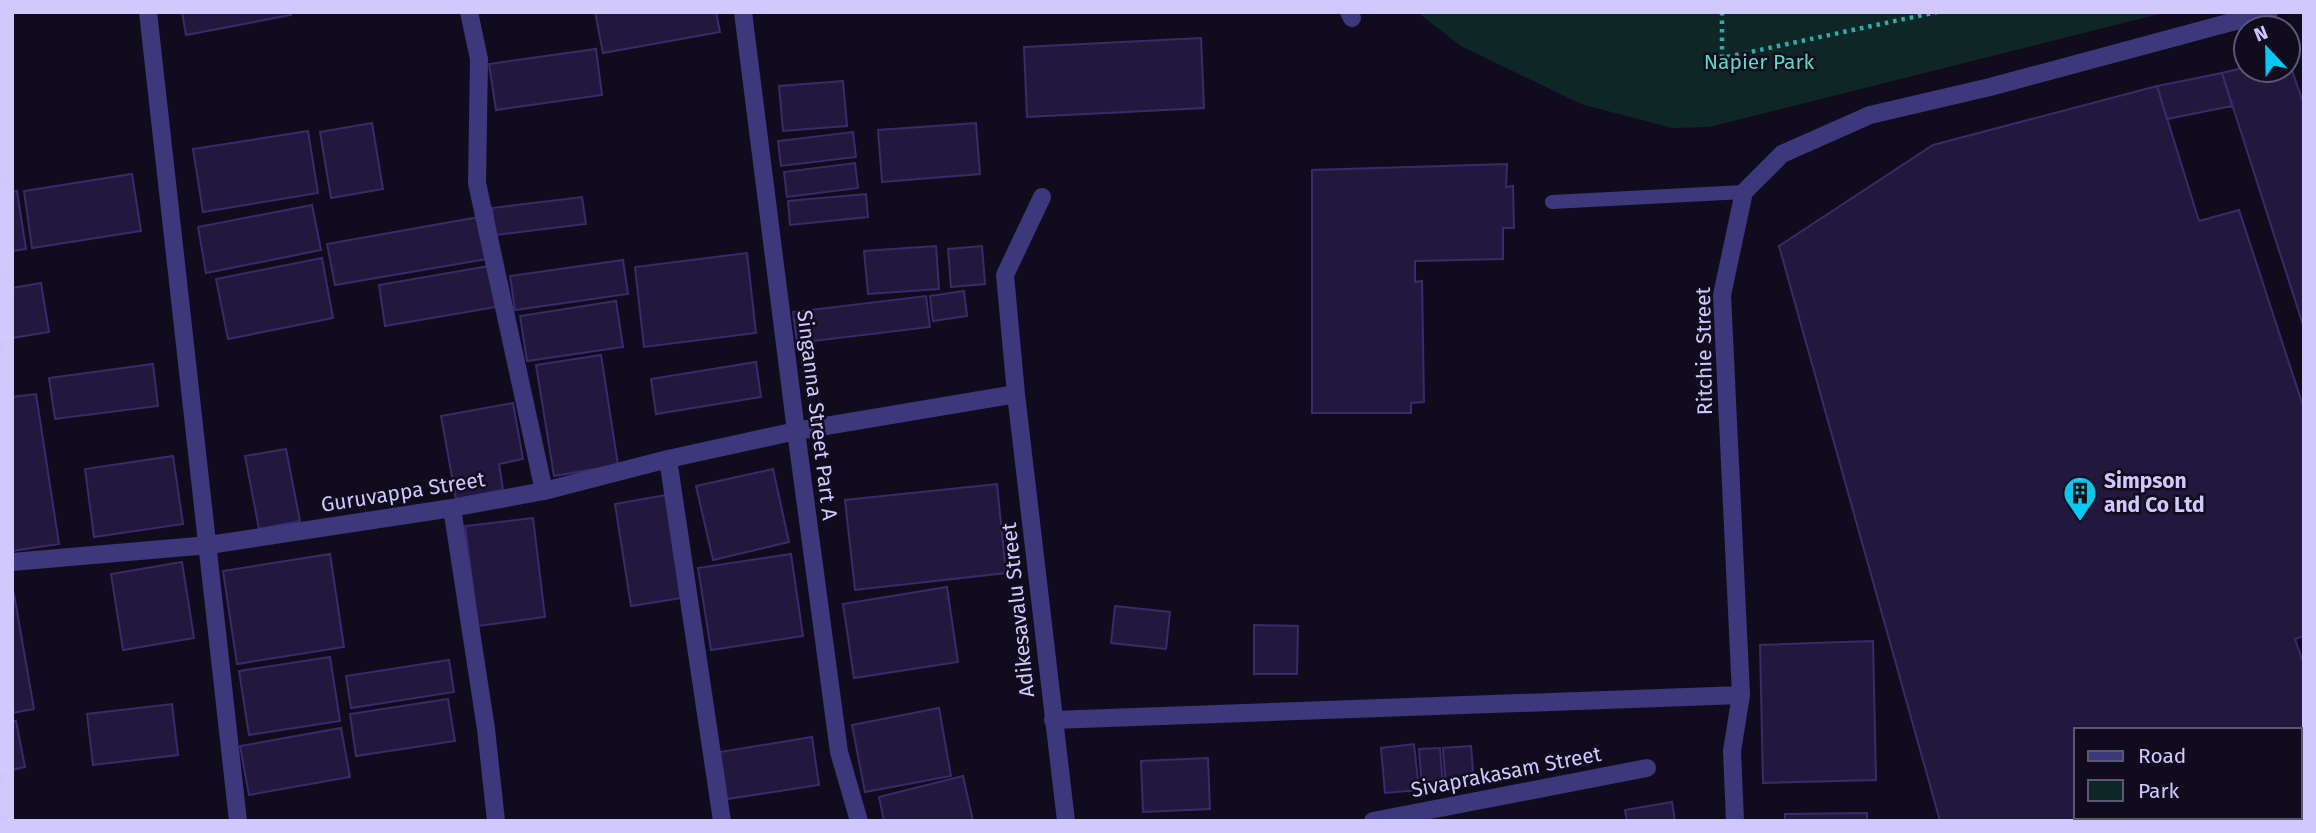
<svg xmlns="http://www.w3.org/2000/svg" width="2316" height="833" viewBox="0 0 2316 833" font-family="'Fira Sans',sans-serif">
  <rect width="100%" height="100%" fill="#100c1d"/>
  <path fill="#0f2626" d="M1417,12H2167L1709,127L1672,128L1581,104L1461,46Z"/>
  <path fill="#22183d" stroke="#3a2a69" stroke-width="2" d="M182,12H291V15L186,35Z
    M595,12H716L720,32L603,53Z
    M1201,38L1204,108L1027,117L1024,47Z
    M596,49L602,95L496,110L489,64Z
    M2288,59L2304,105V328L2222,73L2246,67V70H2288Z
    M2222,73L2232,106L2167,119L2157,86Z
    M843,81L847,126L783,131L779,86Z
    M2157,86L2199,221L2239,210L2304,409V636L2295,639L2304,665V738L2300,739V730H2076V817H2256L2257,821H1940L1779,246L1933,145Z
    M372,123L383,189L331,198L320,132Z
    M976,123L980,174L882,182L878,130Z
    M308,131L318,193L203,212L193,149Z
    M853,132L856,157L781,166L778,141Z
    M855,163L858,188L787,197L784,172Z
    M1507,164L1506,187L1513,186L1514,228H1503V259L1415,261V282L1422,281L1424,402L1411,403V413H1312V170Z
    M132,174L141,231L32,248L24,191Z
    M17,191L26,249L12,251V192Z
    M866,194L868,217L790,225L788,201Z
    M582,197L586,224L495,235L492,208Z
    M312,205L321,250L206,273L198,227Z
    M479,217L487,259L335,285L327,244Z
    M936,246L939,289L868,294L864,251Z
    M982,246L985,284L951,287L948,249Z
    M747,253L756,333L644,347L635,267Z
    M322,258L333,318L228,339L216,279Z
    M623,260L628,294L515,310L510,276Z
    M489,266L496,307L385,326L379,285Z
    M41,283L49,332L12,338V288Z
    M964,291L967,316L933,321L930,296Z
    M926,296L930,327L797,343L793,312Z
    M616,301L623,347L527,361L520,316Z
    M601,355L618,465L554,476L536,365Z
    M756,362L761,397L656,414L651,379Z
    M153,364L158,406L55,419L49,378Z
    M36,394L59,544L12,551V397Z
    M513,403L523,459L499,464L503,490L456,499L441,416Z
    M286,449L300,521L259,529L245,456Z
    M173,456L183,524L94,537L85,469Z
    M773,469L789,542L713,560L696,486Z
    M997,484L1006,573L855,590L845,500Z
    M666,495L682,598L631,606L615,504Z
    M533,518L545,617L478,626L465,526Z
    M330,554L344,647L237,664L223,571Z
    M791,554L803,636L711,650L698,568Z
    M182,562L194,638L123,650L111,574Z
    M947,587L958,662L854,678L843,604Z
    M14,594L34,709L12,713V595Z
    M1115,606L1170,612L1166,649L1111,643Z
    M1254,625L1298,626L1297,674H1254Z
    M1873,641L1876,780L1763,783L1760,645Z
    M330,657L340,721L249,735L239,671Z
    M449,660L454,692L351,708L346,676Z
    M448,699L455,741L356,756L350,714Z
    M172,704L178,755L93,765L87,714Z
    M939,708L951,776L865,792L852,725Z
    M12,721H16L25,767L12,770Z
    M341,728L350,777L249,795L240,746Z
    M812,737L819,785L727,799L720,752Z
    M1414,744L1419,790L1385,793L1381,748Z
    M1471,746L1474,785L1446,788L1443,748Z
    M1440,748L1443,787L1422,789L1419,749Z
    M1208,758L1210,809L1143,812L1141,761Z
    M963,776L973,821H884L879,797Z
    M2304,787V821H2272L2273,817H2300V788Z
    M1672,802L1675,821H1627L1625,810Z
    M1867,813V821H1785V814Z"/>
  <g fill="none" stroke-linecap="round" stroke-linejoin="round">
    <path stroke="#2eacab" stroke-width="4.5" stroke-dasharray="3.5 5" stroke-linecap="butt" d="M1722,12V58L1937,12"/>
    <path stroke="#3d377b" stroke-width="14" d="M1552,202L1744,192"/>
    <path stroke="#3d377b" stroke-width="18" d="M148,12L238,821
      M469,12L479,59L477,183L544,491
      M743,12L796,431L839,752L859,821
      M1349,12L1352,18
      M1016,394L1066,821
      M668,459L722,821
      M452,508L486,729L496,821
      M12,562L209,545L452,508L544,491L668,459L796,431L1016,394L1005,275L1042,197
      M1053,720L1741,695
      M1373,821L1647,768
      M1735,821L1732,751L1741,695L1722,295L1744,192L1782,154L1870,115L1990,87L2269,12"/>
  </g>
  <defs>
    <symbol id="building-pin" viewBox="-11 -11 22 30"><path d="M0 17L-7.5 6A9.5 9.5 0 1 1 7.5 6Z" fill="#04caef" stroke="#100c1d"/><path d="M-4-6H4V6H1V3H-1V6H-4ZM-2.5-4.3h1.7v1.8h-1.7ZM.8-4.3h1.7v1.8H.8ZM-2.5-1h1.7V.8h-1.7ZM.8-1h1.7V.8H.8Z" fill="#111"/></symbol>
  </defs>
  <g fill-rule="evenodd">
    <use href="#building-pin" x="2061" y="474" width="38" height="52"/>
  </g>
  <g text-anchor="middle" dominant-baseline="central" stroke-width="5" stroke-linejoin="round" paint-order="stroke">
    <g font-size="21" fill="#56dcc2" stroke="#100c1d">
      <text x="1759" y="62">Napier Park</text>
    </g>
    <g font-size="21" fill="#d1c8fe" stroke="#100c1d">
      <text transform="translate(1704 351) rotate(-91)">Ritchie Street</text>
      <text transform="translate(817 415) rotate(83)">Singanna Street Part A</text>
      <text transform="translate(403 492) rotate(-9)">Guruvappa Street</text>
      <text transform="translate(1018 610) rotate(-96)">Adikesavalu Street</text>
      <text transform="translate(1506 772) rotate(-11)">Sivaprakasam Street</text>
    </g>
    <g font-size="21" font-weight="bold" fill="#d1c8fe" stroke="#100c1d" text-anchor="start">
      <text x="2104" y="481">Simpson<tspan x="2104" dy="24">and Co Ltd</tspan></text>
    </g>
  </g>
  <rect width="2316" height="833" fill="none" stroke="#d1c8fe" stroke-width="28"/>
  <rect x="2074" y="728" width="228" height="91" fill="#100c1d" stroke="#5d5777" stroke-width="2"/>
  <rect x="2088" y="751" width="35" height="10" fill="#3d377b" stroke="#5d5777" stroke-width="2"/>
  <text x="2138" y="763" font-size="21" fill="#d1c8fe">Road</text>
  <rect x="2088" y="780" width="35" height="21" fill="#0f2626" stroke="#5d5777" stroke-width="2"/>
  <text x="2138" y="798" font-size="21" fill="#d1c8fe">Park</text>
  <g transform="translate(2267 49) rotate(338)"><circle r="33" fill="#100c1d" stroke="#5d5777" stroke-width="2"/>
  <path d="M0-5L12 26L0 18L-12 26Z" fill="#04caef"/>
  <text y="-10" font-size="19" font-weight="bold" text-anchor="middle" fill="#d1c8fe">N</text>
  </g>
</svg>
